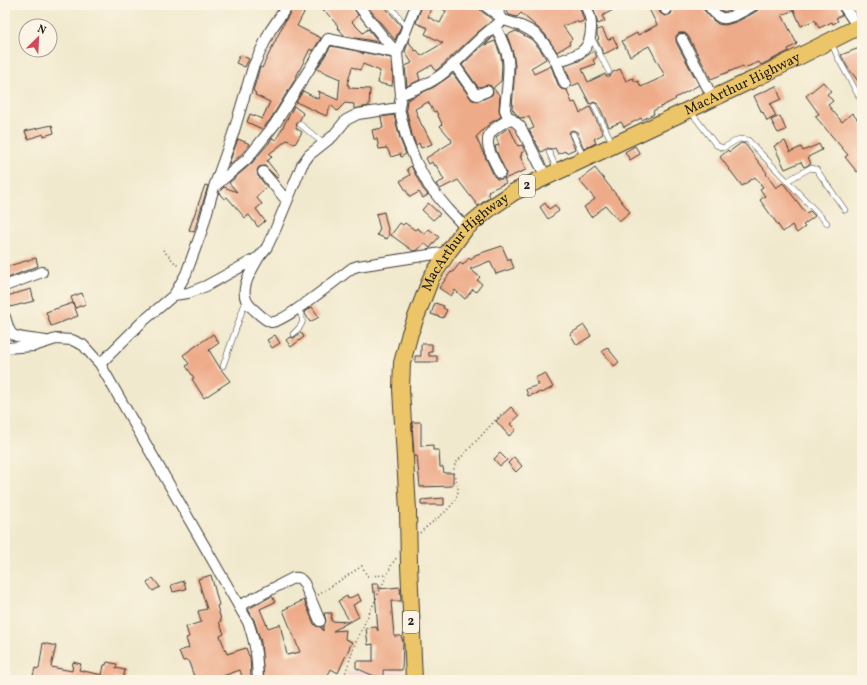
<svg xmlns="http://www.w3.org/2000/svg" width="867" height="685" viewBox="0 0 867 685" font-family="Vollkorn,serif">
  <rect width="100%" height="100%" fill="#fcf5e5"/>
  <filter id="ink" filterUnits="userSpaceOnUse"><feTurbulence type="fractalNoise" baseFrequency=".025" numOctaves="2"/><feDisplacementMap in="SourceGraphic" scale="8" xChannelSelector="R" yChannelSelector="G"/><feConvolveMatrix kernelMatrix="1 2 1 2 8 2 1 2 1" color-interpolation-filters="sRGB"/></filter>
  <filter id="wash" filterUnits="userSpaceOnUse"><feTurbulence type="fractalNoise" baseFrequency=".012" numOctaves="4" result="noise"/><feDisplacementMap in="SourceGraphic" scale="16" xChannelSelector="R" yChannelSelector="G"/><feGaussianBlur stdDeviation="0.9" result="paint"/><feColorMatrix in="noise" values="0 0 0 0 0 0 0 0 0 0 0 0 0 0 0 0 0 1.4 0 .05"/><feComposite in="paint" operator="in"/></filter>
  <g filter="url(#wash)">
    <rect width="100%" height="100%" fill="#f1e9cd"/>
    <path fill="#f7cfd3" d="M347,671L404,672V680H347Z"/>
    <g id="blocks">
      <path fill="#eeab89" d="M294,5H308L297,26L321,38L313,51L310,49L294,81L270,120L262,129L247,122L250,114L262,119L270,102L255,95L256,93L253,91L260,67L262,68L283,25Z
        M317,5H352L358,15L352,22L363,33L368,29L379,42L345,36L337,27L338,26L325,11L324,12Z
        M366,5H389L388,8L385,7L401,26L395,40Z
        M422,5H432L428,17L440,23L446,11L435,5H478L480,10L493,20L478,32L438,69L436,71L432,65L418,73L420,80L407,86L405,66L412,63L405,52L410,37L409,42L415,51L417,50L421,56L443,43L425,34L428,28L416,23Z
        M505,5H579L584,21L578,23L577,21L563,26L572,39L569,42L570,44L557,52L545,34L521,13L517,17L509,15L507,12Z
        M592,5H622L602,16L605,21L598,24Z
        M647,5H658L660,13L665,16L671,14L672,11L671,5H702L703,9L714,21L718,24L725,25L736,22L750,15L758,10L760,5H837L842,15L836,18L838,21L833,24L832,22L819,28L815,20L801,26L794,10L782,15L797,44L788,49L789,51L761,65L759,62L744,68L743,66L711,79L688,36L685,33H679L676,36V42L699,85L675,98L676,99L653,111L654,114L642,120L641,118L624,127L621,122L609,127L598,104L594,102L590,104L579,83L570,87L571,82L565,66L579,61L594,51L597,57L593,60L595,64L582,69L588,82L605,74L606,76H610L613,72L620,69L626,81L633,78L635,82L638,81L641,87L665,76L649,46L630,56L622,41L637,33L638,35L657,25Z
        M716,5H741L725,12L722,11Z
        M602,28L608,40L613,37L618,47L604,54L597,40L599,39L597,35V30Z
        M516,31L531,39L540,49L546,59L531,68L534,74L551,66L559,87L561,89L567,90L572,103L575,102L580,113L590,107L603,134L594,139L596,143L584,149L577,132L573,130L570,131L569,134L575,149L566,153L565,151L558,154L555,148L552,149L548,148L541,152L529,130L534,128L529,117L520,118L512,109L515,65L513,53L507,35Z
        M493,36V37L485,45L495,41L501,56L502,65L501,81L493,88L500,96L499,110L501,117L490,123L476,137L494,176L497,179H502L505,177L506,173L496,150L495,146L499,145L496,137L509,127L518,146L522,145L525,151L521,153L522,156H520L526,170L504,179L506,183L488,191L489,192L488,193L490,197L478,206L458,180L440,189L436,184L444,180L436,165L434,166L432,162L429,164L426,158L452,142L451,139L440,126L442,124L436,111L434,112L428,102L415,109L422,126H423L432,144L421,148L419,143L416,145L412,135L406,108L407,100L434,87L453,74L472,100L479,101L492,95L493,92L491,86L488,85L478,87L462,65Z
        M331,46L357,51L364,54L362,52L391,58L393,79L392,86L378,83L380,71L363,64L360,70L352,67L347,85H349V88L370,89L369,106L354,109V104L345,103L337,111L331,105L326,116L296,102L303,91L318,99L320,93L318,91L338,100L340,79L317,69Z
        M862,47V86L848,68L841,55Z
        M240,55L249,59L245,67L236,63Z
        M823,82L831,91L827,94L833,101L828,105L842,122L852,113L862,125V168L857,172L845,157L848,155L815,116L819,114L806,96Z
        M776,86L781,99L770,104L776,116L767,121L763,112L762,113L754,96Z
        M294,106L303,113L300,120L297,122L296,128L302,132L295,144L287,140L269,154L272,157L267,161L279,176L277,178L265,166L259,167L257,170L258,176L267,187L256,197L262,204L256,209L265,221L258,227L249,215L245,218L227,197L224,199L219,193L220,191L224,187L237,192L229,183L252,163L269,143L272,138L276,140Z
        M394,115L400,139L406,154L401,157L400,154L391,157L387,148L379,149L377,139H374L372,130L383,128L381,117Z
        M780,116L786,130L778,133L771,120Z
        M52,125L54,133L44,136V134L28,139L25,131Z
        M238,139L250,144L242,154L228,166Z
        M785,141L790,152L801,147L803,151L819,144L822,150L808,157L811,164L804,167L801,162L785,169L774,146Z
        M741,143L745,144L767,173L766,174L776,188L783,183L806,213L810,211L815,216L803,225L805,227L797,233L792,225L783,232L760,200L765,196L760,189L763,187L755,177L742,186L720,157L728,150L729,152Z
        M635,146L640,154L630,160L625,152Z
        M411,166L423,189L428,195L423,198L419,192L410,197L400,181L410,175L407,169Z
        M595,168L630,212L619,221L606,206L591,217L584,207L595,199L579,180Z
        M205,185L208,186L194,232L189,230Z
        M428,203L440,214L433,220L422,210Z
        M545,203L549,209L555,205L559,211L548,219L540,207Z
        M384,212L389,234L387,239L377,235L380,229L376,214Z
        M400,223L403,225L405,223L415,230L417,228L425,234L429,229L439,237L430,248L424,243L418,250L413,251L391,235Z
        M502,246L508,260L510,258L514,268L496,274L490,261L470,269L480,277L477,280L482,284L476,292L473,289L465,299L455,290L451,296L439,288L451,272L452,273L460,263L463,265L469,258L471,260L475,255Z
        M36,258L38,266L5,279V267Z
        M31,289L34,301L10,307L7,296Z
        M82,293L86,304L75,308L71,297Z
        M73,303L78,316L51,326L46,312Z
        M435,303L444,306L443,308L447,310L443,318L431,314Z
        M312,307L319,317L310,322L304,312Z
        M584,325L591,336L577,345L570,334Z
        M301,332L304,337L291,347L286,340L290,337L294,338Z
        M213,334L219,343L209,350L220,368L230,381L204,398L192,379L194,378L186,366L189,364L183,355Z
        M275,335L280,343L272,348L267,340Z
        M421,344H432V352H429V356H437V362H415V356H421Z
        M607,347L619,362L614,366L602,351Z
        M545,373L553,387L542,393L541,392L528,396L526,389L539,385L535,378Z
        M511,407L519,416L510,424L516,430L509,436L496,421Z
        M412,422H421V446L433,445V450H439L440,467H443L444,473H453V484L452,486L420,487L417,456H414Z
        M500,453L507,460L500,466L494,459Z
        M514,457L522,466L516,472L508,463Z
        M444,498V505H421V500Z
        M211,575L219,605L217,606L220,616L221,621L219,622L224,634L220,636L227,654L246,648L249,656H250L251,680H243L240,670L223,676L225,680H211L209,675L195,679L188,660L183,661L179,651L189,648L186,638L189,637L186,627L201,622L198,611L207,609L198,579Z
        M153,578L160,587L153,591L147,583Z
        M184,581L186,589L173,592L171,585Z
        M372,584H379V589L400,587L401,601H391L394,636H401L403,642L402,670H383V680L356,668V661H373V644L368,645L366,628L376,627L378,631L375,592H373Z
        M358,594L361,601L353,605L359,617L350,622L338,601L347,596L348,599Z
        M272,596L275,602L260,609L268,628L280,624L287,655L300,652L283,610L304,600L314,624L316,626L321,627L323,631V627L326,621L324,613H332L331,621L349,622L333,631L346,630L345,639L352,642L338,673L331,669L326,680H264L261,642L254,620L248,609Z
        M43,643L56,646L51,667L72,671L73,662L81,664L79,670L102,675L104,665H106L107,662L117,664L116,668L125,670L123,679L113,677V680H32L35,668L39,669Z"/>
    </g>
  </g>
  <g filter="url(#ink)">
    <use href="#blocks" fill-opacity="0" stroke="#3c3b37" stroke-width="1"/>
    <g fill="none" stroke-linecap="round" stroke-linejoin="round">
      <defs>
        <path id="service" d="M392,8L407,28
          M591,37L609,72
          M831,42L838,58L862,102
          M594,106L613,144
          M691,112L716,145L723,148L739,139L748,140L827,223
          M300,124L324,144
          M573,134L584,158
          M549,152L557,170
          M787,181L810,168L816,169L845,210
          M293,334C304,324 305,322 298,308
          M223,366L246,300"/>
        <path id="minor" d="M358,5L383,37L397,53
          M416,5L397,53L401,95L399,108L406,137L416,162L429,186L448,209L466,228
          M484,5L499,16
          M498,5L499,16L503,20L495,26C500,36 506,47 508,59C510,75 506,94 505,110L507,115L520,126L546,177
          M664,5L666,10
          M708,5C712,9 716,17 722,18C729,20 747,9 754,5
          M843,5L858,27
          M503,20C533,28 540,34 556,62C576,55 590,54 591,29C591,18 590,15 585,5
          M682,39L713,98
          M556,62L565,84
          M454,64L475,94L477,95L487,91
          M401,95C417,88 434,82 447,70C464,56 477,39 495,26
          M263,172L287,201
          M500,173C495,161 481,143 492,131C497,126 505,122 511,118
          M214,187L233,134L253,67L270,31L288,5
          M259,257C251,271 236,293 251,307C257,312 264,320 271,322C282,324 340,277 352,268L358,266L448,252
          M5,286L42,272
          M174,295L188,293L206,286L259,257L267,247L276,228L302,165L309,155L333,136L346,120L358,114L399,108
          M5,317C7,322 8,330 12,334C18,339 38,339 46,341
          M5,348L34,346L56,339L72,340L83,345L100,364L141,323L174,295L186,274L202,230L214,187L247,159L275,124L328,39L397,53
          M100,364L248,622C256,644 257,657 258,680
          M239,606L293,578C299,577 300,578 304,583L320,621"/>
        <g id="trunk">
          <path id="s1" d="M408,510L401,389L402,363L410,333L431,278L448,252L466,228L489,209L514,192L754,79L862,25"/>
          <path d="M409,565L414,680"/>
        </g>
      </defs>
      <use href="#service" stroke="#3c3b37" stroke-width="6"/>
      <use href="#minor" stroke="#3c3b37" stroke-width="12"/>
      <use href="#trunk" stroke="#3c3b37" stroke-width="18"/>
      <path stroke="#3c3b37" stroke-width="1.5" stroke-dasharray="1 3" stroke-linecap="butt" d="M163,250L179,267
        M420,533C431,521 456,509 458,491C459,481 451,476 455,464L503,412
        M318,595L362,566L367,576L387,575
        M343,680L355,644L392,564L397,557"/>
      <use href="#service" stroke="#fff" stroke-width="5"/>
      <use href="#minor" stroke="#fff" stroke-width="10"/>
      <use href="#trunk" stroke="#edc569" stroke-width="16"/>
      <defs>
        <path id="trunk-bridge" d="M408,510L409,565"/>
      </defs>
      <use href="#trunk-bridge" stroke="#3c3b37" stroke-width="18" stroke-linecap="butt"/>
      <use href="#trunk-bridge" stroke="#edc569" stroke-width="16"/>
    </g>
  </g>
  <g text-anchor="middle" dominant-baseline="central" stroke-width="3" stroke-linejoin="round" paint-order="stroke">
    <g fill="#fcf5e5" stroke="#5f5d58" stroke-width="1">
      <rect x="519" y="175" width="16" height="22" rx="3"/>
      <rect x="403" y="611" width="16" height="22" rx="3"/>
    </g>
    <g font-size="13" font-weight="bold" fill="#1c1c1c">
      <text x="527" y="186">2</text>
      <text x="411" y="622">2</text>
    </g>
    <g font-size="14" fill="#1c1c1c" stroke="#fcf5e5">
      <text stroke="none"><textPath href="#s1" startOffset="611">MacArthur Highway</textPath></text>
      <text stroke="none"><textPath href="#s1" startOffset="287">MacArthur Highway</textPath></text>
    </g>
  </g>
  <rect width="867" height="685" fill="none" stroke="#fcf5e5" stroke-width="20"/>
  <g transform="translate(38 38) rotate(24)"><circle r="19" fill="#fcf5e5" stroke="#a29e95"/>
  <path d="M0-3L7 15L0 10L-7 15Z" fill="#d1495b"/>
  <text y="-6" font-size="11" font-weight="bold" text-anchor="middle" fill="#1c1c1c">N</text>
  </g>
</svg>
